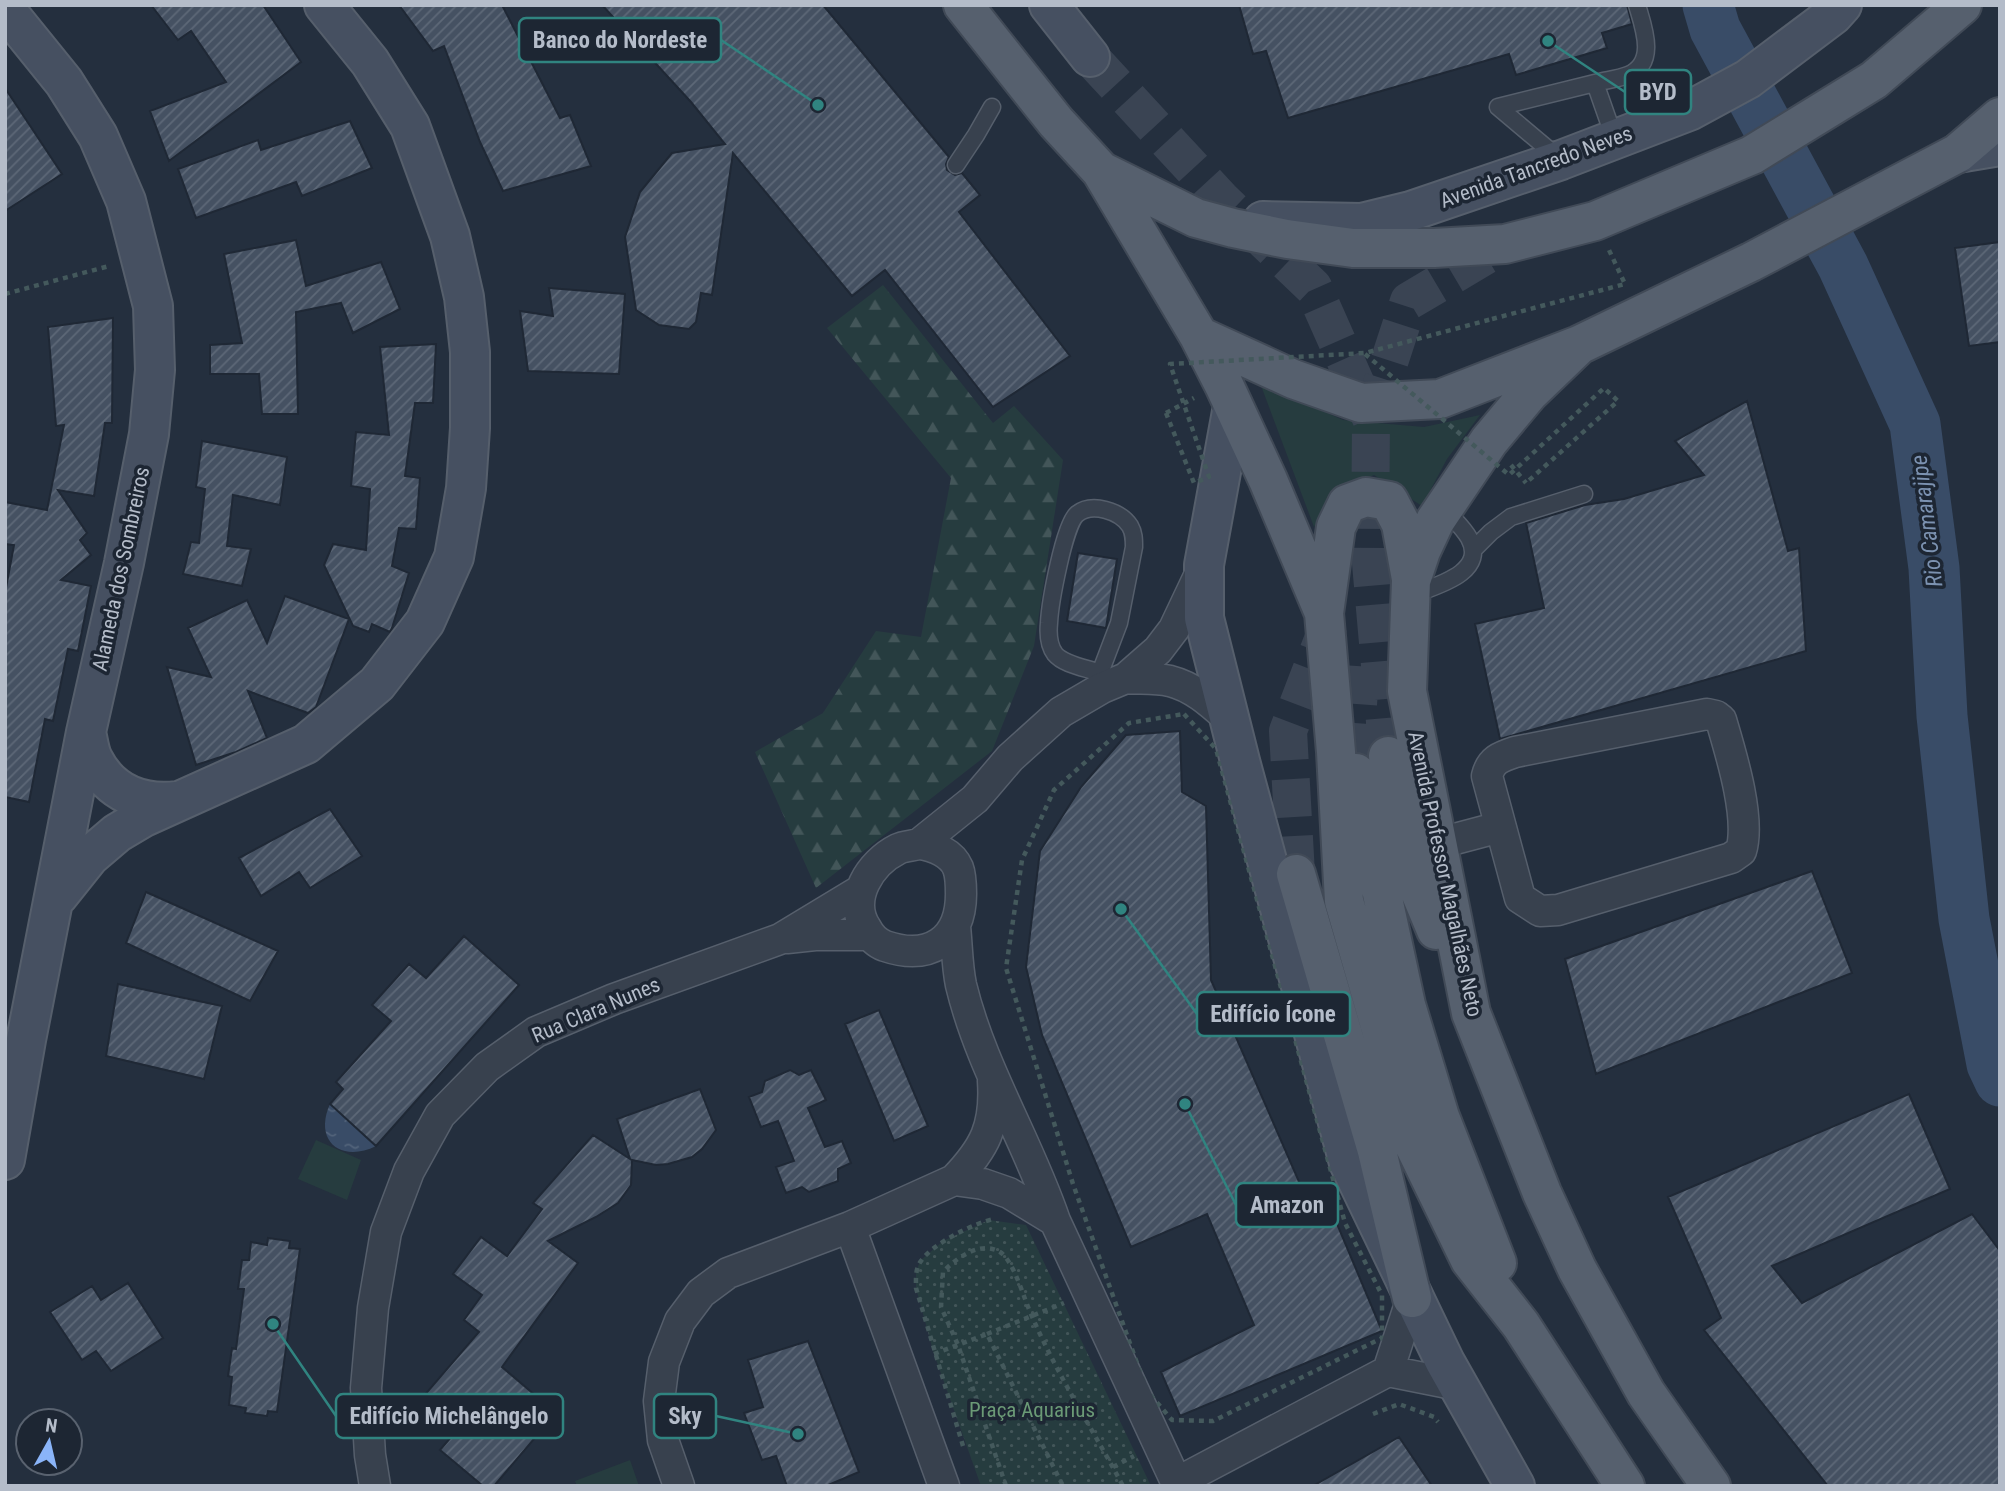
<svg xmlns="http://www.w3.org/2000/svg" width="2005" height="1491" viewBox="0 0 2005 1491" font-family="'Roboto Condensed',sans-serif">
  <defs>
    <pattern id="forest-firs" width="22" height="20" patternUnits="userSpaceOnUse" patternTransform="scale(1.75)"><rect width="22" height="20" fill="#263c3f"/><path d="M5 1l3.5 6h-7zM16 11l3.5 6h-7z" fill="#435659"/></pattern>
    <pattern id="park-dots" width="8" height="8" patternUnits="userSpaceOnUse" patternTransform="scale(1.75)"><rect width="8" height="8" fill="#263c3f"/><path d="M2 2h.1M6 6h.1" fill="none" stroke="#435659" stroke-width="1.8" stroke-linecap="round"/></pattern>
    <pattern id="water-ripples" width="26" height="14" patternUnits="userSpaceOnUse" patternTransform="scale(1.75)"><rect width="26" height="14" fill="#394c67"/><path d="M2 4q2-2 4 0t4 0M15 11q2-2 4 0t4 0" fill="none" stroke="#53647b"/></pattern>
    <pattern id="building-hatch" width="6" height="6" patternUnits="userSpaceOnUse" patternTransform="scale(1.75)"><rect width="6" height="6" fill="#455162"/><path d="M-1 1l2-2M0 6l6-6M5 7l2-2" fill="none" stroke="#5d6877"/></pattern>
  </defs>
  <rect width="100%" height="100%" fill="#242f3e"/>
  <path fill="#263c3f" d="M1260,383L1343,420L1424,427L1480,415L1447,459L1422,506L1374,475L1335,492L1314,527Z
    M316,1140L361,1160L347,1200L298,1179Z
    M630,1460L639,1486H577L575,1481Z"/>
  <path fill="url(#forest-firs)" d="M883,285L993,423L1014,406L1063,460L1034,646L992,751L816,888L755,752L823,713L876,631L921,637L951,478L827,328Z"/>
  <path fill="url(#park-dots)" d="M989,1220L1026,1225L1151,1486H981L934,1354L916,1288V1273L920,1261L943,1241Z"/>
  <path fill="url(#water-ripples)" d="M330,1104L376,1146C342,1163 313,1142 330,1104Z"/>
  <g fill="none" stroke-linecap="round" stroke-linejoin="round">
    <path stroke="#394c67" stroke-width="51" d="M1708,5L1715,29L1843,266L1915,424L1934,568L1942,716L1964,919L1992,1064L2000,1081"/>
  </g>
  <path fill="url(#building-hatch)" stroke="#1f2835" stroke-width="2" d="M151,5H263L301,62L169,161L150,111L226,82L191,31L178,40Z
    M399,5H502L560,118L570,115L591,166L503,191L480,142L444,46L433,51Z
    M602,5H823L949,157L946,164L947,170L955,175L962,173L980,195L959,212L1070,356L993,407L885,270L852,296L733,153L712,295L701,293L696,322L689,329L659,325L636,310L625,237L640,192L672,153L725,144L691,102Z
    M1239,5H1627L1632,24L1602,33L1607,48L1516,75L1509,54L1288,118L1266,51L1253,54Z
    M5,88L62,174L5,211Z
    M350,121L372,168L302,196L296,182L196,218L178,169L258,140L261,150Z
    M296,240L306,286L381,262L400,309L353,333L341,303L296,312L298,414H262L259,374H210V345L242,343L224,254Z
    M2000,242V342L1969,346L1955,248Z
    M549,288L625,294L619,374L528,371L520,311L553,316Z
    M113,318L112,423H105L94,496L58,490L87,533L80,540L91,555L61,580L91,586L78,651L68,649L53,721L45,719L29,802L5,797V593L14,545L5,544V502L47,510L64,425L56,426L48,327Z
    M436,344L433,403H415L405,476L420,478L416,529L399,528L392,566L409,573L392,628L390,632L372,624L369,632L353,626L324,565L333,544L366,550L370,489L351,486L356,432L389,435L380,347Z
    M1747,401L1788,551L1799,548L1806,651L1500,739L1475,624L1544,608L1526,523L1585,505L1624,499L1704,475L1675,441Z
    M202,441L287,457L280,505L233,495L227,546L251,549L242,586L183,574L191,542L199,543L205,489L196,487Z
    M1078,553L1117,559L1106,628L1067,621Z
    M285,596L349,619L316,707L308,713L248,691L267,738L236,752L196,765L167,667L211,677L188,628L247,600L267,643Z
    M1180,731L1182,792L1206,806L1211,980L1310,1207L1327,1200L1382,1331L1180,1416L1161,1372L1254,1325L1207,1214L1131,1247L1042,1035L1026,967L1040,851L1081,787L1126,735Z
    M330,809L362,856L310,888L299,872L261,896L239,858Z
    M1812,871L1852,973L1596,1074L1565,959Z
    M146,892L278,951L250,1001L126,943Z
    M464,936L519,985L376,1146L330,1104L343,1089L336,1082L391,1021L372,1005L409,964L426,978Z
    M118,984L222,1006L204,1079L106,1056Z
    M879,1010L928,1126L894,1141L845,1024Z
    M790,1070L799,1075L811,1070L826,1100L808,1108L825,1147L842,1141L851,1163L838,1169V1181L809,1192L802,1187L786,1193L776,1167L794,1161L778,1121L761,1127L749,1097L762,1092L765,1081Z
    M700,1089L716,1130L702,1149L692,1157L668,1164L656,1165L632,1160L631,1185L618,1203L596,1217L548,1241L578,1263L502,1367L556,1413L494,1486H483L440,1450L459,1428L422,1398L479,1332L464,1320L482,1295L453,1274L481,1237L507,1256L542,1209L533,1203L593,1135L630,1159L617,1119Z
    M1909,1094L1950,1189L1772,1266L1802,1303L1972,1214L2000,1251V1486H1828L1704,1330L1721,1318L1668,1197Z
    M268,1238L290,1241L289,1248L300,1249L277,1412L268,1411L267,1416L245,1413L246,1408L229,1405L232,1377L228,1376L232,1348L236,1349L244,1289H238L242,1260H249L251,1242L267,1245Z
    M128,1283L163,1338L111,1371L96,1351L82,1360L50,1312L92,1286L101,1300Z
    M808,1341L859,1472L826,1486H787L776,1456L762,1460L744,1413L763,1407L748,1360Z
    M1399,1437L1432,1486H1313Z"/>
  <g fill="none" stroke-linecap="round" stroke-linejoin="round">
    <path stroke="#3a4453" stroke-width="38" stroke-dasharray="38 19" stroke-linecap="butt" d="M1090,57L1221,199L1313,287L1371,418"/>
    <path stroke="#3a4453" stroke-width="38" stroke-dasharray="38 19" stroke-linecap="butt" d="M1388,756L1370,552L1371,418L1409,301L1505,244
      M1354,761L1361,662
      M1296,874L1288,731L1329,624"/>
    <defs>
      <path id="lane" d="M1498,107L1595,83
        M1498,107L1561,160
        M1615,140L1595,83C1606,80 1618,79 1628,75C1658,63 1643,26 1637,5
        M956,165L976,135L992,107
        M1473,550L1491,532L1511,517L1584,494
        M1412,595C1435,586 1488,573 1469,538C1463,527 1452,518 1444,508
        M1100,673C1087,668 1064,665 1055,654C1049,646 1048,633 1049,623C1050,603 1064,525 1077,514C1092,502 1120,511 1130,526C1134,533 1134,539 1134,547L1119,623L1100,673L1102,688"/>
      <path id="street" d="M1126,678C1140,679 1156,678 1170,681C1194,687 1212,704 1230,720
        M1707,714L1716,716L1721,720C1731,754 1751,818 1741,851L1731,858L1558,910L1540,911L1520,898L1487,776C1491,760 1500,757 1515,752Z
        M919,844L975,799L1010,758L1061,712L1102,688L1126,678L1158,650L1174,629L1201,572
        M919,844C934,846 952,853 958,868C961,876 961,886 961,894C961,941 929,961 885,946C877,943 870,936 866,928C847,899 870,863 898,849C904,846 912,846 919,844Z
        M1436,844L1500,827
        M955,926C957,945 957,966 961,985C981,1068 1028,1141 1055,1221L1178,1486
        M787,938L815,935H870
        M954,1180C985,1148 996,1126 993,1081
        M850,1227L944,1486
        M1388,1371L1412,1298
        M1176,1483L1388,1371L1458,1385
        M375,1486L370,1455L366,1388L373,1308L386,1232L409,1171L440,1115L487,1067L536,1032L614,999L780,939L861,890
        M679,1486L663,1440L659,1401L664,1362L680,1321L701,1293L728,1273L850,1227L954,1180L983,1184L1009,1193L1055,1221"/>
      <path id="secondary" d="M1049,5L1090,57
        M5,9L64,82L98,136L126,201L153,306L155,370L149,434L124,563L86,732L26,1040L5,1160
        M1958,153L2000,146
        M1263,221L1362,223L1411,211L1561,160L1689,111L1748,79L1833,15L1842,5
        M1233,406L1204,565V618L1240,761L1349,1163L1445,1362L1515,1486
        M86,732C88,740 89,751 93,759C110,793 141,805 177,801
        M58,896L90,856L117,833L144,817L306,744L377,684L425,622L454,557L466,488L470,428V352L464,297L450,236L410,126L370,62L324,5"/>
      <path id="primary" d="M963,5L1056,122L1101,171L1196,218L1233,228L1287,239L1353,248H1434L1505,244L1595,221L1752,155L1874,80L1962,5
        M1101,171L1199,336L1224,385L1268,480L1324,613L1336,752L1344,901L1415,1147L1470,1260L1521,1325L1625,1486
        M1199,336L1293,379L1361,403L1440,399L1579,345L1751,262L1958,153L2000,117
        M1579,345L1529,393L1489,441L1435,521L1421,551L1411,581L1407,691L1471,1013L1542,1193L1577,1269L1646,1393L1711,1486
        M1324,613L1336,527L1347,504L1366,497L1389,501L1401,524L1411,579
        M1388,756L1415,880L1436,930
        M1356,773L1406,1005L1440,1117L1497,1263
        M1296,874L1377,1151L1412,1298"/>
    </defs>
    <use href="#lane" stroke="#565f6c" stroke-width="19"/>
    <use href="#street" stroke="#565f6c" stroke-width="33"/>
    <use href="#secondary" stroke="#565f6c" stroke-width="42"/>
    <use href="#primary" stroke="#414a57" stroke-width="42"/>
    <path stroke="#44595c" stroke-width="4.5" stroke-dasharray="5 5" stroke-linecap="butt" d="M5,294L109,266
      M1492,319L1625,284L1609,250
      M1166,413L1194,398
      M1511,465L1526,483
      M1184,714L1216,749L1345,1223L1382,1295V1338L1213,1421L1172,1420L1147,1391L1073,1184L1006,968L1022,860L1054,790L1129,723Z
      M987,1334L1064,1303
      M934,1354L987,1334L1063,1486
      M1373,1414L1399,1404L1434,1417L1438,1422
      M963,1446L916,1288C916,1280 915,1268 921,1261C932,1244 974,1223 994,1219
      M1113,1467L1134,1456
      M1006,1486L958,1345L941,1307L943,1272C955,1259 980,1240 1000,1252C1014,1261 1024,1299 1031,1314C1057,1375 1092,1428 1123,1486"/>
    <use href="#lane" stroke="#38414e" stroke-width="16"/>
    <use href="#street" stroke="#38414e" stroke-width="30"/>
    <use href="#secondary" stroke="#465061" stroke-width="38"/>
    <use href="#primary" stroke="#56606e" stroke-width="38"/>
    <path stroke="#44595c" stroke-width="4.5" stroke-dasharray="5 5" stroke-linecap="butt" d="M1365,354L1509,475L1604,388L1618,401L1526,483
      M1166,413L1194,483L1209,477L1170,364L1365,353L1492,319"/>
  </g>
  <g text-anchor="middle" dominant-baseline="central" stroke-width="7" stroke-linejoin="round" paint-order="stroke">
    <g font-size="21" fill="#b4bcc9" stroke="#1d2633">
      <text transform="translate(1536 167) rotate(-20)">Avenida Tancredo Neves</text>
      <text transform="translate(121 569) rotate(-78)">Alameda dos Sombreiros</text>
      <text transform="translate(1445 874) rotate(78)">Avenida Professor Magalhães Neto</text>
      <text transform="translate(596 1010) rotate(-23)">Rua Clara Nunes</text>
    </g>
    <g font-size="21" fill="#6b9a76" stroke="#1d2633">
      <text x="1032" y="1410">Praça Aquarius</text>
    </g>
    <g font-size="23" font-style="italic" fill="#7c92b1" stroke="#1d2633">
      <text transform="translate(1927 521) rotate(-97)">Rio Camarajipe</text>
    </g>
  </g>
  <path fill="none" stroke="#308480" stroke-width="2.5" d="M818 105L721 40M1548 41L1625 92M1121 909L1197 1014M1185 1104L1236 1205M273 1324L336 1416M798 1434L716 1416"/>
  <g fill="#308480" stroke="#1d2633" stroke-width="2.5">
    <circle cx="818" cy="105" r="7"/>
    <circle cx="1548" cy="41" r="7"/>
    <circle cx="1121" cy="909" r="7"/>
    <circle cx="1185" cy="1104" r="7"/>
    <circle cx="273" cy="1324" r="7"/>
    <circle cx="798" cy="1434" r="7"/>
  </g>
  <g fill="#1d2633" stroke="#308480" stroke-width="2.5">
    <rect x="519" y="18" width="202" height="44" rx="7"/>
    <rect x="1625" y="70" width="66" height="44" rx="7"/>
    <rect x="1197" y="992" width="153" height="44" rx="7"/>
    <rect x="1236" y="1183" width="102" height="44" rx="7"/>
    <rect x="336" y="1394" width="227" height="44" rx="7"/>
    <rect x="654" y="1394" width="62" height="44" rx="7"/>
  </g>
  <g font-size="23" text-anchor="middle" font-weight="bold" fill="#b4bcc9">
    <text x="620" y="48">Banco do Nordeste</text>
    <text x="1658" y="100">BYD</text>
    <text x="1273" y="1022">Edifício Ícone</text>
    <text x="1287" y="1213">Amazon</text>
    <text x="449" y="1424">Edifício Michelângelo</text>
    <text x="685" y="1424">Sky</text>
  </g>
  <rect width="2005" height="1491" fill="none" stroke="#b4bcc9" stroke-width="14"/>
  <g transform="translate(49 1442) rotate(8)"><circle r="33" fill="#1d2633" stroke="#59626f" stroke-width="2"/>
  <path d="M0-5L12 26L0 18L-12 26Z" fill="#8ab4f8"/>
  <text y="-10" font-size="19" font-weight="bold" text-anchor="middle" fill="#b4bcc9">N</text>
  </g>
</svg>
